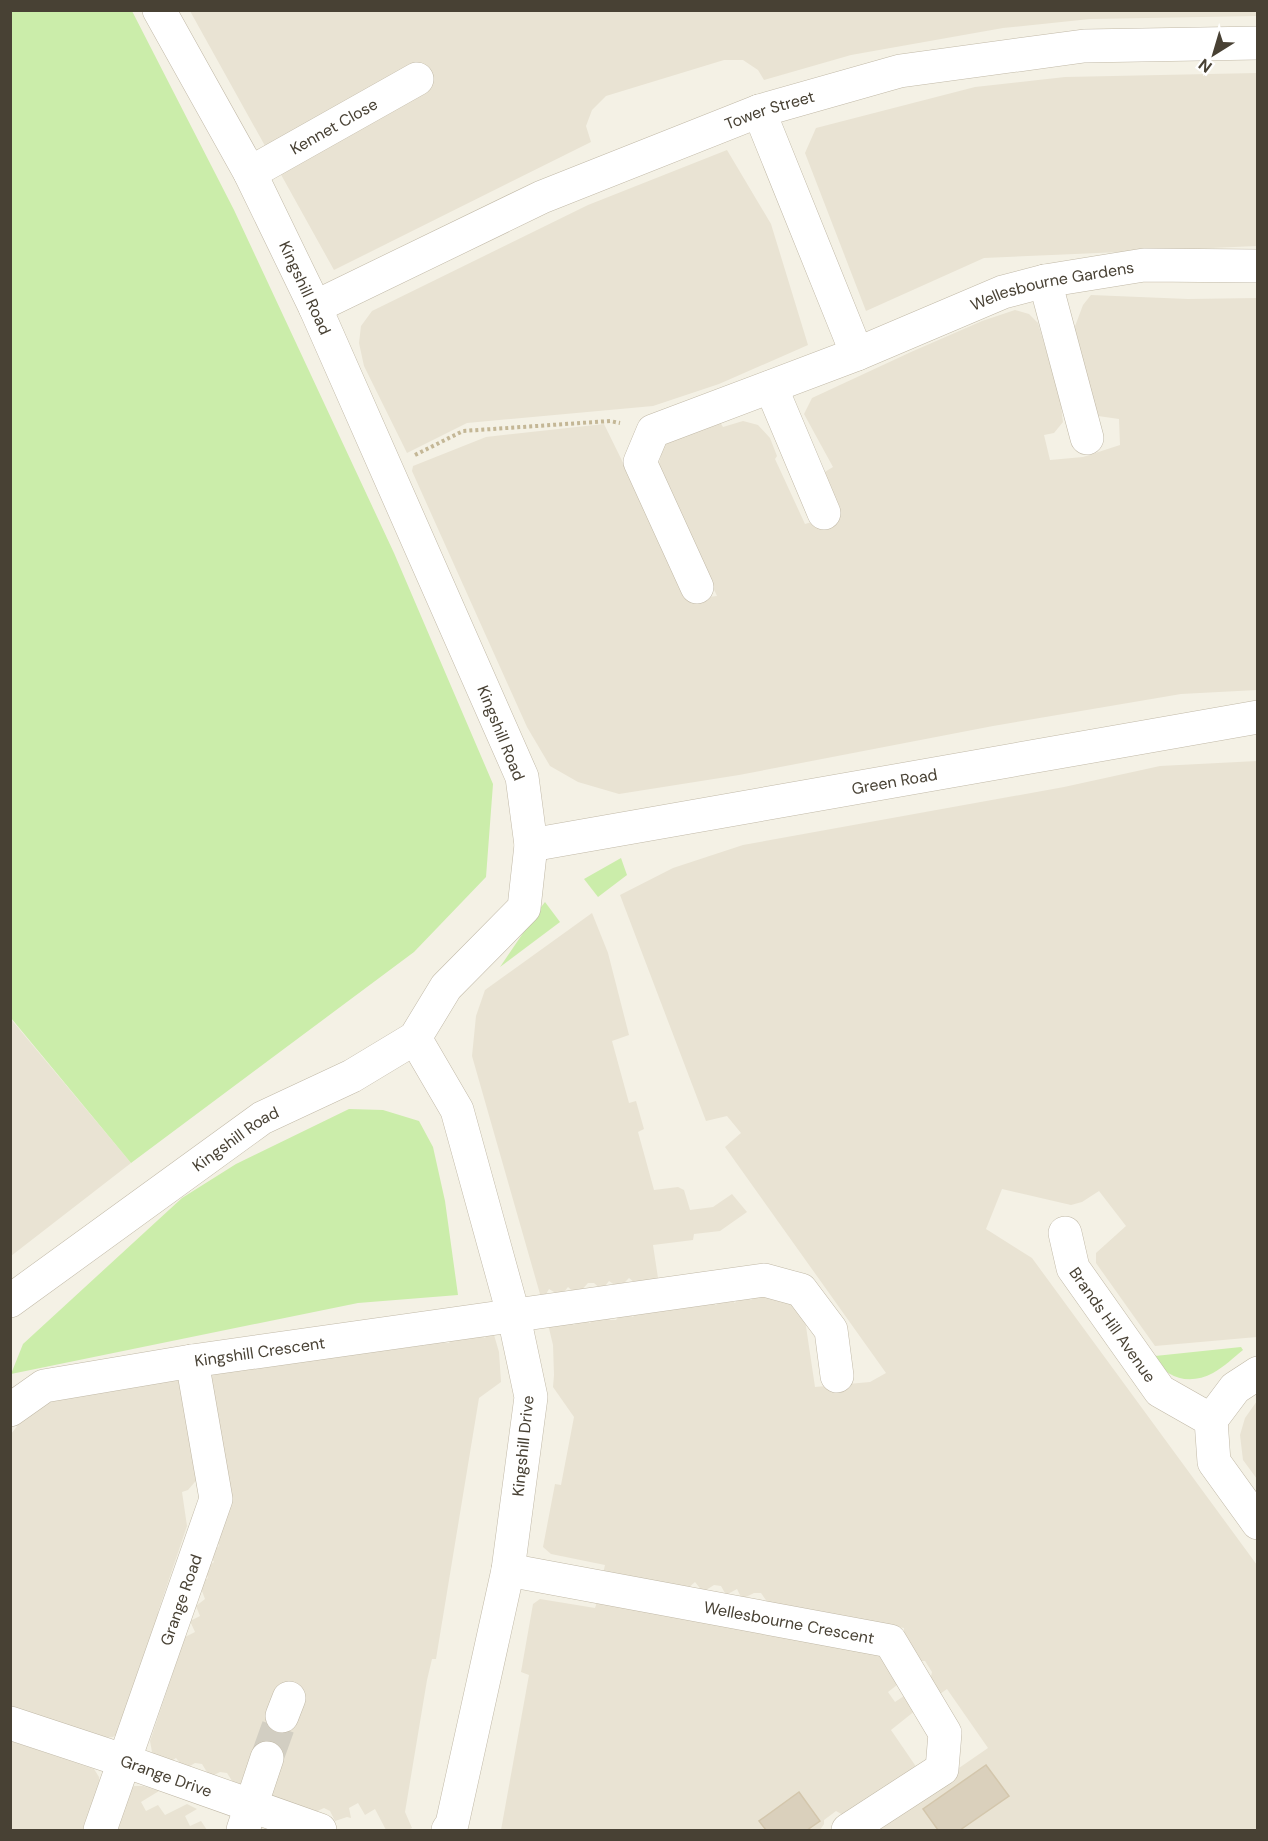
<svg xmlns="http://www.w3.org/2000/svg" width="1268" height="1841" viewBox="0 0 1268 1841" font-family="'DM Sans',sans-serif">
  <rect width="100%" height="100%" fill="#f4f1e5"/>
  <path fill="#e9e3d3" d="M1257,10L1258,16L1090,19L1003,28L851,55L764,80L758,70L743,60H724L606,96L592,110L586,126L591,142L334,270L190,11Z
    M1257,73V246L984,258L866,311L805,153L816,128L975,87L1065,77Z
    M727,150L771,224L808,345L719,384L653,406L467,423L407,453L364,366L359,343L361,326L372,311L588,205Z
    M1091,295L1188,299L1257,298V690L1181,694L993,726L739,775L619,794L578,782L550,766L527,727L412,471L413,466L486,437L604,424L690,599L717,596L658,469L663,445L720,422L723,427L743,421L758,425L770,438L777,456L775,459L805,524L822,519L840,511L823,473L833,467L804,414L812,398L911,352L982,321L1015,310L1029,314L1038,323L1060,397L1063,422L1054,433L1044,435L1050,460L1083,457L1120,445L1119,419L1098,416L1074,329L1083,305Z
    M1257,761V1337L1155,1346L1096,1263V1253L1126,1226L1099,1191L1082,1202L1071,1205L1002,1189L986,1229L1032,1258L1257,1565V1830H869L988,1748L947,1689L940,1694L930,1681L932,1672L925,1661H917L903,1640L904,1628L768,1603L761,1593H754L742,1599L737,1589L726,1595L721,1586L714,1585L703,1592L695,1582L687,1589L603,1574L605,1565L551,1554L543,1547L555,1484L561,1485L574,1417L553,1387L554,1375L553,1345L547,1320L556,1326L563,1318L574,1325L581,1316L590,1323L598,1313L611,1320H616L623,1310L633,1317L641,1306L707,1299L716,1305L723,1295L735,1303L741,1294L751,1300L758,1292L777,1288L804,1313L815,1387L870,1382L886,1373L725,1147L741,1133L727,1116L706,1121L620,895L673,868L743,845L1064,787L1160,766Z
    M592,913L608,953L629,1035L612,1041L629,1103L636,1101L644,1129L638,1132L654,1190L678,1187L684,1190L690,1210L713,1207L732,1194L747,1212L720,1231L694,1234L693,1240L653,1245L658,1278L654,1283L639,1286L629,1278L619,1288L609,1281L602,1290L594,1283H588L577,1295L568,1287L561,1296L549,1289L542,1301L472,1056L476,1016L485,990Z
    M10,1018L131,1163L11,1256H10Z
    M492,1328L499,1352L501,1382L479,1398L436,1659H432L427,1680L405,1812L412,1828L408,1830H386L375,1809L365,1815L358,1803L349,1808L351,1818L347,1817L335,1821L330,1811L324,1808L313,1813L257,1795L247,1781L236,1787L227,1773L220,1772L210,1777L202,1764L195,1763L185,1769L176,1758L167,1764L152,1752L150,1741L185,1637L195,1632L190,1621L200,1616L196,1606L205,1599L199,1583L208,1578L204,1569L214,1562L209,1552L219,1546L214,1535L209,1372L398,1341L408,1348L415,1339L424,1346L433,1336L444,1343H449L457,1332L468,1339L475,1331L485,1338Z
    M180,1374L200,1476L188,1490L182,1492L187,1526L158,1612L160,1616L121,1731L113,1737L101,1738L11,1707V1434L29,1411L40,1402Z
    M1257,1401V1479L1243,1460L1240,1435L1245,1418Z
    M540,1599L595,1608L598,1599L735,1619L744,1631L756,1623L882,1654L897,1685L888,1692L895,1702L904,1696L921,1706L891,1730L917,1768L843,1815L836,1811L824,1820V1824L820,1830H501L529,1675L521,1672L533,1604Z
    M11,1741L94,1769L99,1777L100,1783L87,1830H11Z
    M134,1786H143L159,1791L141,1802L146,1811L158,1805L165,1815L187,1804L197,1809L185,1816L190,1826L201,1821L207,1830H114L126,1794Z"/>
  <path fill="#cbedaa" d="M10,11H132L234,210L394,553L493,784L486,877L414,952L131,1163L11,1018Z
    M621,858L627,875L598,897L584,879Z
    M545,902L560,922L500,967L538,911Z
    M349,1109L383,1110L419,1121L433,1147L445,1201L458,1295L358,1303L11,1374L23,1344L182,1198L236,1164Z
    M1241,1347L1243,1350C1234,1357 1224,1367 1213,1373C1191,1385 1165,1380 1155,1356Z"/>
  <path fill="#dad0bc" stroke="#d3c6ac" stroke-width="1.5" d="M986,1765L1009,1796L960,1830H938L923,1809Z
    M799,1792L820,1821L807,1830H766L759,1821Z"/>
  <g fill="none" stroke-linecap="round" stroke-linejoin="round">
    <path stroke="#d2cec2" stroke-width="33" stroke-dasharray="33 16" stroke-linecap="butt" d="M267,1758L282,1716"/>
    <defs>
      <g id="minor">
        <path d="M759,111L857,354"/>
        <path id="s1" d="M250,173L417,79"/>
        <path d="M1045,281L1087,438"/>
        <path id="s2" d="M315,307L542,197L759,111L900,71L1084,46L1258,43"/>
        <path d="M771,387L824,513"/>
        <path id="s3" d="M697,587L640,462L653,431L857,354L1003,292L1045,281L1144,265L1258,266"/>
        <path id="s4" d="M531,845L1258,717"/>
        <path d="M415,1038L457,1110L514,1317L531,1397L508,1570L452,1824L448,1830"/>
        <path id="s5" d="M1065,1233L1073,1268L1160,1391L1211,1420L1214,1462L1258,1523"/>
        <path id="s6" d="M10,1301L262,1118L352,1076L415,1038L446,987L524,908L531,845L522,777L315,307L250,173L159,10"/>
        <path id="s7" d="M10,1410L44,1386L192,1361L764,1280L801,1290L831,1330L837,1376"/>
        <path d="M1211,1420L1235,1388L1258,1373"/>
        <path id="s8" d="M508,1570L890,1641L945,1733L942,1769L848,1830"/>
        <path d="M282,1716L289,1698"/>
        <path id="s9" d="M10,1723L125,1761L320,1830"/>
        <path id="s10" d="M100,1830L216,1499L192,1361"/>
        <path d="M243,1830L267,1758"/>
      </g>
    </defs>
    <use href="#minor" stroke="#c1b9a7" stroke-width="34"/>
    <path stroke="#c4b796" stroke-width="4" stroke-dasharray="3 3" stroke-linecap="butt" d="M415,455L463,431L610,421L620,423"/>
    <use href="#minor" stroke="#fff" stroke-width="33"/>
  </g>
  <g text-anchor="middle" dominant-baseline="central" stroke-width="4.5" stroke-linejoin="round" paint-order="stroke">
    <g font-size="16" fill="#484134" stroke="#fff">
      <text stroke="none"><textPath href="#s2" startOffset="496">Tower Street</textPath></text>
      <text stroke="none"><textPath href="#s1" startOffset="96">Kennet Close</textPath></text>
      <text stroke="none"><textPath href="#s3" startOffset="597">Wellesbourne Gardens</textPath></text>
      <text transform="translate(305 288) rotate(65)">Kingshill Road</text>
      <text transform="translate(501 733) rotate(68)">Kingshill Road</text>
      <text stroke="none"><textPath href="#s4" startOffset="369">Green Road</textPath></text>
      <text stroke="none"><textPath href="#s6" startOffset="278">Kingshill Road</textPath></text>
      <text stroke="none"><textPath href="#s5" startOffset="105">Brands Hill Avenue</textPath></text>
      <text stroke="none"><textPath href="#s7" startOffset="260">Kingshill Crescent</textPath></text>
      <text transform="translate(523 1446) rotate(-84)">Kingshill Drive</text>
      <text stroke="none"><textPath href="#s10" startOffset="244">Grange Road</textPath></text>
      <text stroke="none"><textPath href="#s8" startOffset="286">Wellesbourne Crescent</textPath></text>
      <text stroke="none"><textPath href="#s9" startOffset="165">Grange Drive</textPath></text>
    </g>
  </g>
  <rect width="1268" height="1841" fill="none" stroke="#484134" stroke-width="24"/>
  <g transform="translate(1214 54) rotate(217)" stroke="#ffffff" stroke-width="4.5" paint-order="stroke">
  <path d="M0-4.5L10 22L0 15L-10 22Z" fill="#484134"/>
  <text y="-9" font-size="16" font-weight="bold" text-anchor="middle" fill="#484134">N</text>
  </g>
</svg>
